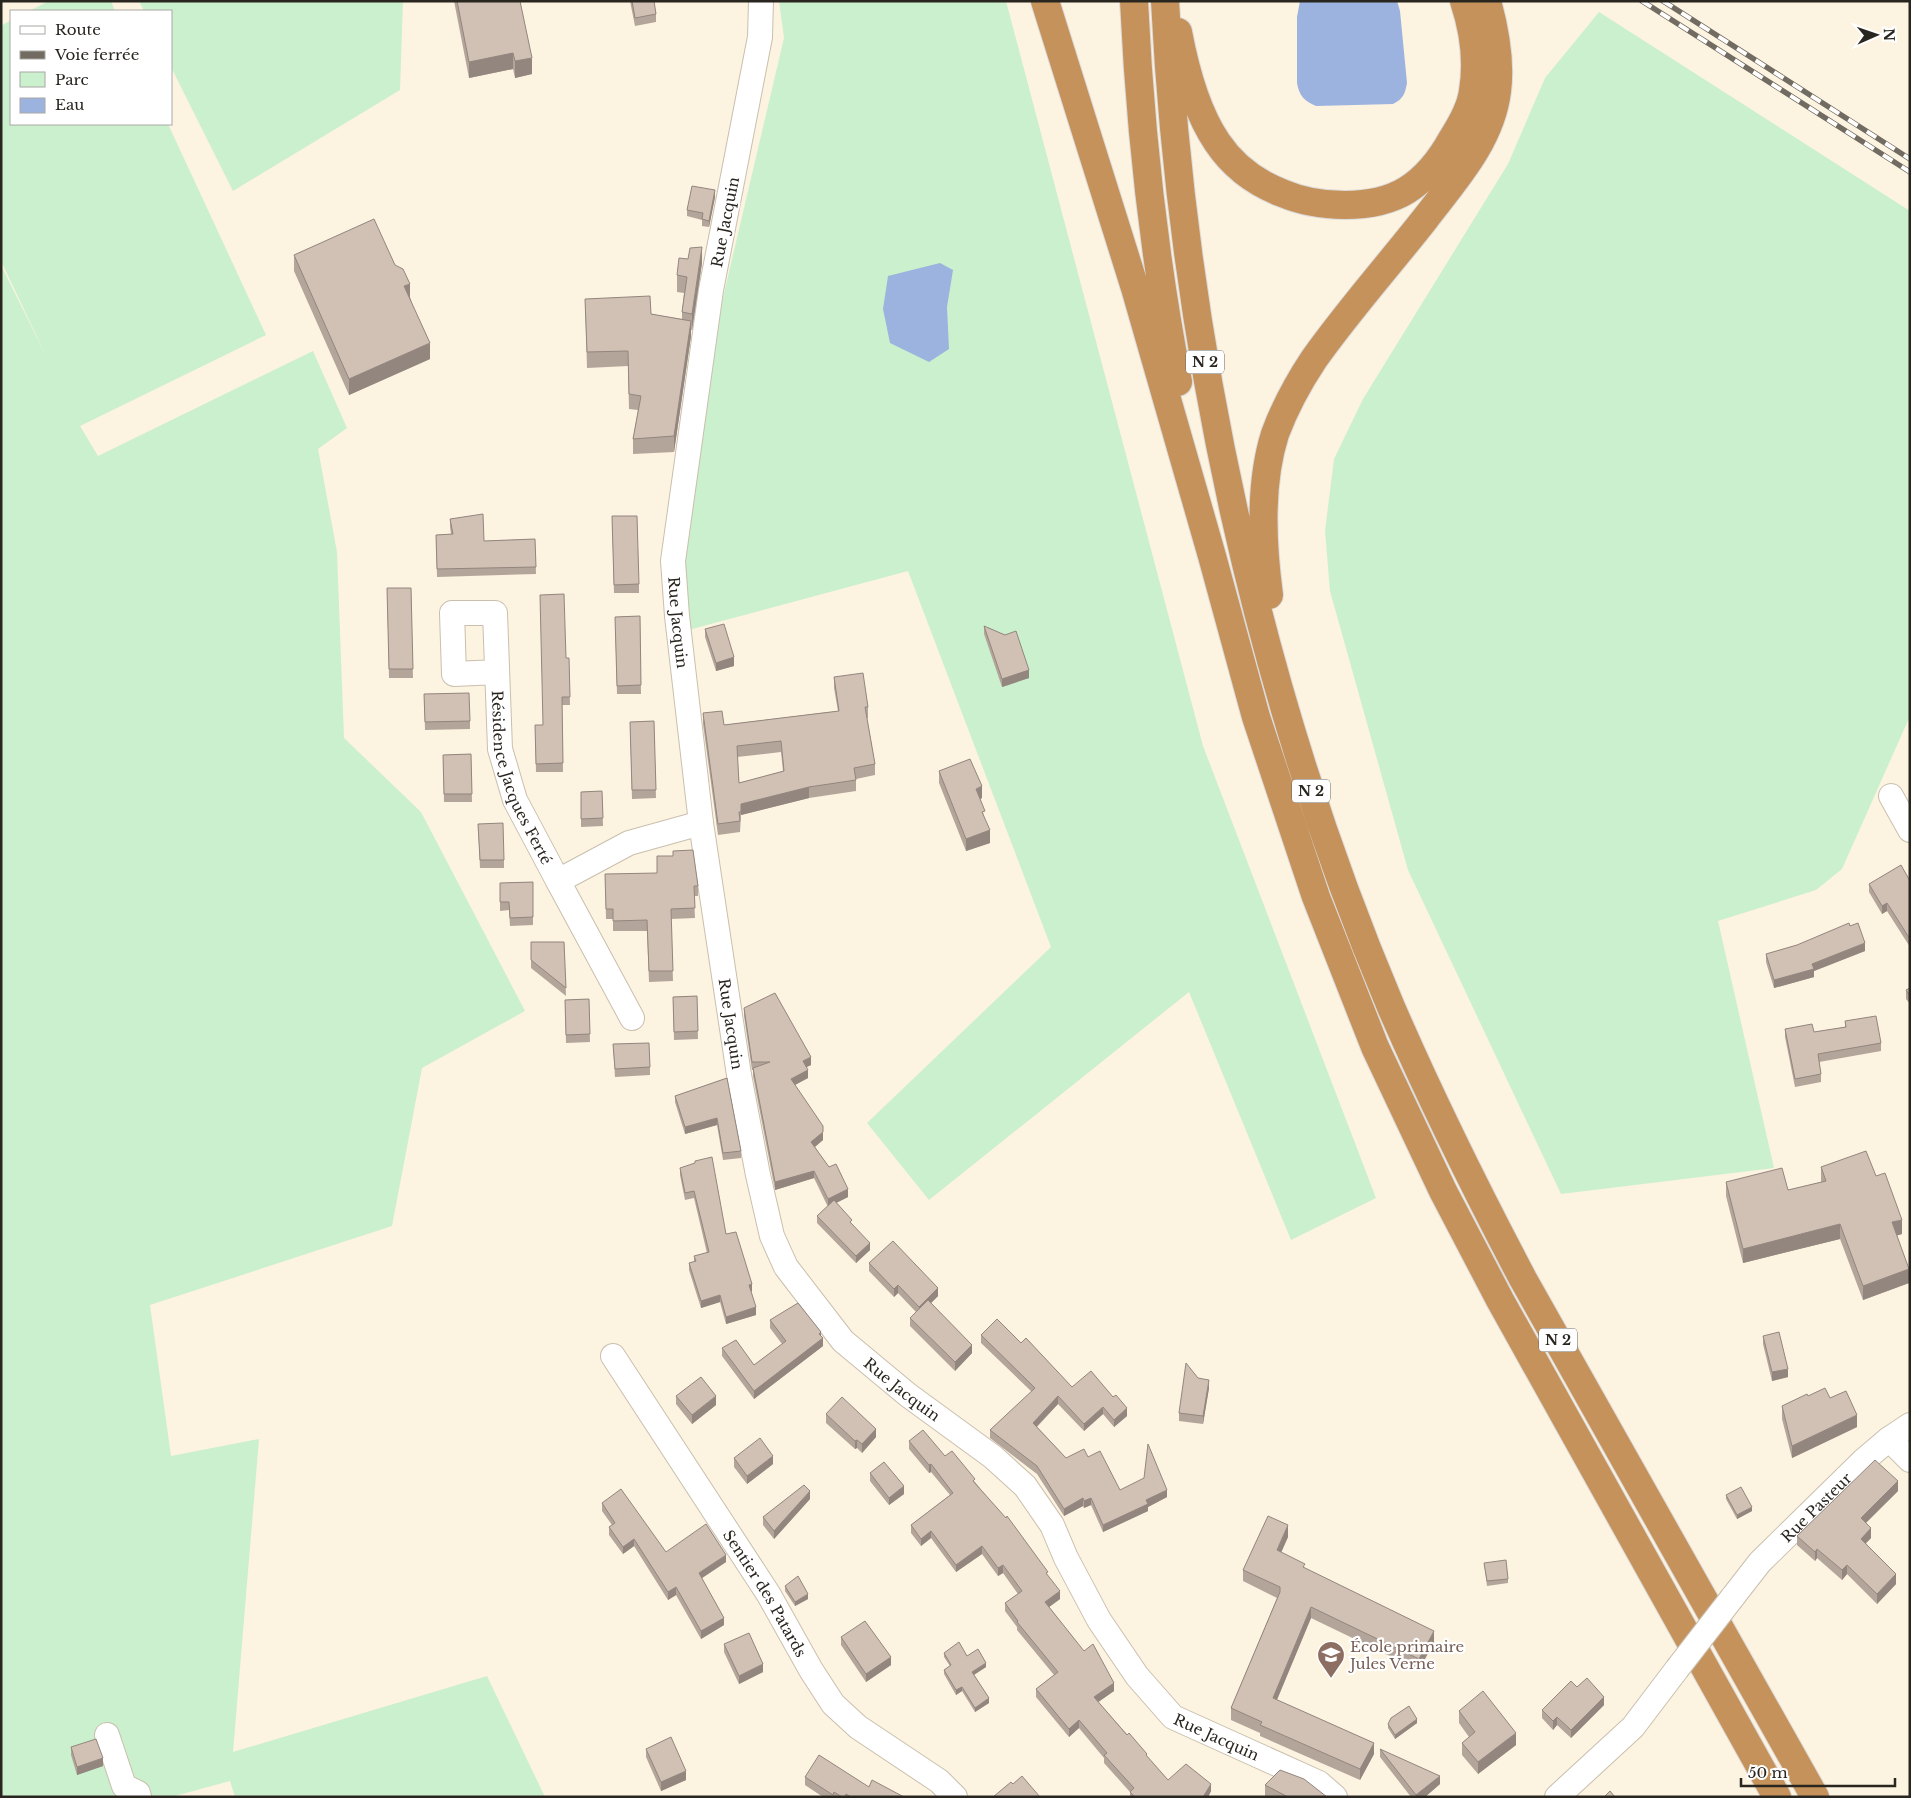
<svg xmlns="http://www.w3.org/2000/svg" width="1911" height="1798" viewBox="0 0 1911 1798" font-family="'Libre Baskerville',serif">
  <rect width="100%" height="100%" fill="#fdf3e1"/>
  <path fill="#cbf0cd" d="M49,1H111L115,11H29Z
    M139,1H403L400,90L233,191L171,67V11H144Z
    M779,1H1006L1203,746L1376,1198L1291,1240L1189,992L929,1200L867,1123L1051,947L908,571L677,633L713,340L784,38Z
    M1599,12L1910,211V716L1842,869L1816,890L1718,921L1774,1168L1561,1194L1408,870L1330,591L1325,531L1334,459L1363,399L1508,164L1545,78Z
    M11,20V124H168L266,335L80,426L98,456L313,351L347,428L318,449L337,552L344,738L421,812L525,1011L422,1068L392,1226L150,1305L171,1456L259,1439L233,1752L487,1676L545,1797H235L230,1781L171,1797H1V265L48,360L1,261V26Z"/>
  <path fill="#9bb3de" d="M1300,1H1397L1400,11L1407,83C1405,94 1403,99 1393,104L1316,106C1304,101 1299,95 1297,83V17Z
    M940,263L953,270L947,307L949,349L929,362L890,343L883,309L888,276Z"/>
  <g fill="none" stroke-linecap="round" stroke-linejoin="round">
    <defs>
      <g id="street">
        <path id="s1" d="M761,1L760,37L711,290L673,561L677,616L701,823L739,1075L758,1175L772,1236L786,1267L843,1341L908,1395L993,1457L1025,1486L1052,1525L1066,1558L1099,1620L1137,1676L1173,1717L1319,1783L1335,1797"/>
        <path id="s2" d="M497,672L454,674L452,613H495L500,749L515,800L558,881"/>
        <path d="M1891,796L1910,830"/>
        <path d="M632,1018L558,881L629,843L701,823"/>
        <path id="s3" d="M613,1356L769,1595L811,1670L833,1704L858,1727L939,1781L955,1797"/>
        <path d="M1889,1439L1910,1460"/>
        <path id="s4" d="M1732,1598L1760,1562L1863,1461L1889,1439L1910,1425"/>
        <path d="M107,1735L124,1786L138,1793L139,1797"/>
        <path d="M1557,1797L1633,1727L1677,1669"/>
      </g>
      <path id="highway" d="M1045,1L1135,288L1212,556L1256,717L1316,897L1375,1047L1443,1191L1500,1300L1777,1797
        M1134,1C1140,129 1154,257 1178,382
        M1165,1C1182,341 1258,693 1391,1007C1431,1099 1476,1190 1523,1279L1815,1797
        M1178,32C1185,69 1196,111 1217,142C1233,166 1256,183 1282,193C1317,208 1373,211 1407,190C1426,178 1441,159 1452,139C1461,125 1471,108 1473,91C1478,60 1474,31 1464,1
        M1269,595C1262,543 1259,484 1275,434C1285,407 1298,383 1314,359C1348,311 1388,266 1425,219C1454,181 1491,141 1497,91C1501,61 1495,30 1487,1"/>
    </defs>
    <use href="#street" stroke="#c9bfae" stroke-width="26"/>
    <use href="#highway" stroke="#dddcdb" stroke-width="30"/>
    <use href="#street" stroke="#fff" stroke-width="24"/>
    <use href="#highway" stroke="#c5925c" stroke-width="28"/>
    <defs>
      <path id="rail" d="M1642,1L1910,172
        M1663,1L1910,159"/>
    </defs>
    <use href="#rail" stroke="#716b61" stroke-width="5.5"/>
    <use href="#rail" stroke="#fff" stroke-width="4" stroke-dasharray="11" stroke-linecap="butt"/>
    <defs>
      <path id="street-bridge" d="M1677,1669L1732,1598"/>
    </defs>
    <use href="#street-bridge" stroke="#c9bfae" stroke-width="26" stroke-linecap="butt"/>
    <use href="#street-bridge" stroke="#fff" stroke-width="24"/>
  </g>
  <path fill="#b4a59b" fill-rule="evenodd" d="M454,1H520L532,74L515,78L513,69L469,78Z
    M630,1H654L656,14V22L635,26Z
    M715,197L709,227L702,226V220L687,216V210Z
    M294,255L410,297L430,359L349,395L294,271Z
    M702,263L692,330H691V336L674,452L633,454V439L638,410L629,409L628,366L587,368L585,299L651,314L682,319V312L684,293L677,292V275Z
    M612,516L639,584V593H614Z
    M450,519L484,541L535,539L536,574L437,577L436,535L451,534L450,527Z
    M387,588H411L413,678H389Z
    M640,616L641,694H617L615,617Z
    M984,626L1005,635L1029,678L1002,687L984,634Z
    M705,629L734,666L716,671L705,637Z
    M566,658H569L570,705H562L563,772H536L535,725H543Z
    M834,677L868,707V718H867L875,764V775L856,779V791L809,798L741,815L740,832L718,835L703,724V713L724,725L838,711L834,688ZM781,752L783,771L739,783L737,757Z
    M424,694L470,721V729L425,730Z
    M654,721L656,798L632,799L630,722Z
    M471,754L472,802H444L443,755Z
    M939,771L982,798L980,799L990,843L966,851L939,783Z
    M602,791L603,826L581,827V792Z
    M478,824L504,860V868H480Z
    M605,874L698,886V896H694L695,918L671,919L673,981L649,982L647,931H613V919H606Z
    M1910,881V947L1887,911L1882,914L1869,892V884Z
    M533,882V925L510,926L509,910L500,911V883Z
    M531,942H564L566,996L531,968Z
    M1797,945L1865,951L1814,971V977L1774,988L1766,962V954Z
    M1910,988V1004L1906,999V990Z
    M697,996L698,1039L674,1040L673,997Z
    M589,999L590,1042L566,1043L565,1000Z
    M744,1008L811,1065L806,1067L808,1078L795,1085L823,1140L815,1147L848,1197L836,1203L870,1250L856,1263L817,1223V1216L828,1207L814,1178L775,1190L753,1076V1070H752L744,1016Z
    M1845,1021L1881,1043V1051L1819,1062L1821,1074V1082L1795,1087L1785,1037V1029L1814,1032L1845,1027Z
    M613,1044L650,1067V1075L615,1077Z
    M727,1078L741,1151V1158L723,1160L717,1125L685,1134L675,1102V1096Z
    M1821,1167L1902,1234L1897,1235L1909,1283L1863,1300L1840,1239L1743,1263L1726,1196V1182L1788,1190L1821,1182Z
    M680,1168L726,1234L752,1291L751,1292L756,1315L726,1324L720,1302L701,1308L689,1270V1263L694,1262V1256L707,1253L694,1198L685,1200L680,1175Z
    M869,1263L938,1296L931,1303L972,1353L955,1371L910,1326V1318L916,1312L898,1293L894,1297L869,1271Z
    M770,1320L821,1336L823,1346L754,1399L722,1356V1348L754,1365L782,1344L770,1328Z
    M981,1335L1021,1343L1072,1387L1127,1416L1114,1427L1103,1414L1084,1431L1058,1404L1037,1427L1066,1458L1088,1457L1120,1490L1167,1497L1148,1507V1511L1103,1532L1091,1505L1084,1508L1083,1506L1064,1516L1037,1474L990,1438V1430L1032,1392L981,1343Z
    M1763,1336L1788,1377L1772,1381L1763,1344Z
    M1198,1378L1209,1388L1203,1424L1179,1421V1413Z
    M676,1396L716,1405L692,1424L676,1404Z
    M1808,1396L1830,1398L1857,1427L1792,1458L1782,1419V1406Z
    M826,1414L876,1437L862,1453L857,1448L855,1449L826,1423Z
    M909,1441L945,1456L975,1482L1048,1576L1060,1599L1049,1607L1114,1691L1098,1702L1168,1780L1211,1791L1208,1797H1130V1792L1104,1763V1758L1079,1728L1069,1737L1036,1697V1689L1054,1675L1017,1630V1627L1005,1611V1603L1018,1594L1003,1573L998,1576L982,1554L956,1572L931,1538L921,1546L911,1533V1525L950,1495L931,1472L929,1473L909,1449Z
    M734,1458L773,1464L747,1484L734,1467Z
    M870,1473L904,1494L889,1505L870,1481Z
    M1898,1491L1865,1523L1871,1538L1866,1543L1896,1584L1877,1604L1847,1574L1842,1580L1817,1558L1815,1561L1797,1545V1536Z
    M1726,1495L1752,1511L1737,1519L1726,1499Z
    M810,1499L774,1539L763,1525V1517Z
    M602,1503L666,1552L726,1562L702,1578L724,1625L701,1639L676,1595L668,1600L634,1546L623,1554L609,1535V1527L612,1525L602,1511Z
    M1288,1537L1281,1552L1305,1568L1434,1642L1419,1670L1311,1618L1277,1700L1374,1754L1360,1780L1260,1736V1733L1231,1720V1708L1277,1598L1243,1581V1570Z
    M1484,1563L1508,1579V1583L1487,1586Z
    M785,1586L808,1599L795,1606L785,1591Z
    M841,1637L891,1665L866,1682L841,1645Z
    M724,1644L763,1672L739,1684L724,1652Z
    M944,1653L967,1656L986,1667L974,1675L989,1703L975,1712L962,1691L956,1695L944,1674V1670L950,1666L944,1657Z
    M1577,1687L1604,1705L1571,1738L1557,1725L1553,1730L1542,1718V1710Z
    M1459,1711L1516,1745L1478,1774L1462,1755V1743L1469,1737L1459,1723Z
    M1417,1723L1395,1739L1388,1728V1724Z
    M71,1747L103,1766L77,1775L71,1755Z
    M646,1749L686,1780L661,1791L646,1757Z
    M1380,1749L1440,1784L1425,1797H1411L1380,1757Z
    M805,1777L869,1787L904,1797H823L805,1785Z
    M1265,1785L1327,1797H1265Z"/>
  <path fill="#92867e" d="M513,53V69L469,78V62Z
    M532,58V74L515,78V61Z
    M715,190V197L709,227V221Z
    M702,247V263L692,330V314Z
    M410,284V300L404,286Z
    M691,321V336L674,452V436Z
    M430,343V359L349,395V379Z
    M734,657V666L716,671V663Z
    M1029,670V678L1002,687V679Z
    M982,786V798L976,801V789Z
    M809,787V798L741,815V804Z
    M990,830V843L966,851V839Z
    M1887,903V911L1882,914V906Z
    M1865,943V951L1814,971V977L1774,988V980L1812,964Z
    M811,1057V1065L803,1069V1061Z
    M808,1070V1078L791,1087V1079Z
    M717,1118V1125L685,1134V1127Z
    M823,1132V1140L811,1150V1142Z
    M814,1171V1178L775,1190V1182Z
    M848,1189V1197L828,1207V1199Z
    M1902,1220V1234L1892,1237V1222Z
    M1840,1224V1239L1743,1263V1249Z
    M870,1243V1250L856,1263V1256Z
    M1909,1269V1283L1863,1300V1286Z
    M752,1284V1291L749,1292V1285Z
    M898,1285V1293L894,1297V1289Z
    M938,1288V1296L919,1315V1307Z
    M720,1295V1302L701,1308V1301Z
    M756,1307V1315L726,1324V1317Z
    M821,1332V1339L823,1338V1346L754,1399V1391Z
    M972,1345V1353L955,1371V1362Z
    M1788,1369V1377L1772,1381V1372Z
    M1209,1380V1388L1203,1424V1416Z
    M716,1396V1405L692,1424V1415Z
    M1058,1396V1404L1033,1430V1423Z
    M1103,1407V1414L1084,1431V1424Z
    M1127,1408V1416L1114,1427V1420Z
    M1857,1415V1427L1792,1458V1446Z
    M876,1429V1437L862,1453V1444Z
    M857,1440V1448L855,1449V1441Z
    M773,1456V1464L747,1484V1476Z
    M931,1464V1472L929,1473V1465Z
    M1898,1481V1491L1861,1528V1518Z
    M904,1486V1494L889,1505V1498Z
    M1167,1490V1497L1148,1507V1511L1103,1532V1525L1146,1500Z
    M810,1491V1499L774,1539V1531Z
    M1083,1498V1506L1064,1516V1509Z
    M1091,1498V1505L1084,1508V1501Z
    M1752,1507V1511L1737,1519V1515Z
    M1288,1525V1537L1277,1562V1550Z
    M1871,1528V1538L1861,1548V1539Z
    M931,1531V1538L921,1546V1539Z
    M634,1539V1546L623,1554V1547Z
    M982,1546V1554L956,1572V1565Z
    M1817,1549V1558L1815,1561V1552Z
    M726,1555V1562L699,1580V1573Z
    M1003,1565V1573L998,1576V1568Z
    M1847,1565V1574L1842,1580V1570Z
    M1896,1574V1584L1877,1604V1594Z
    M676,1587V1595L668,1600V1592Z
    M1060,1591V1599L1045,1610V1602Z
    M808,1594V1599L795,1606V1602Z
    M1311,1607V1618L1273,1709V1698Z
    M724,1618V1625L701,1639V1631Z
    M1434,1631V1642L1419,1670V1659Z
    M891,1657V1665L866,1682V1674Z
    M986,1663V1667L972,1676V1672Z
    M763,1664V1672L739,1684V1676Z
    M1114,1683V1691L1094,1705V1697Z
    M962,1687V1691L956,1695V1690Z
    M1604,1697V1705L1571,1738V1730Z
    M989,1698V1703L975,1712V1708Z
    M1557,1717V1725L1553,1730V1721Z
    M1417,1719V1723L1395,1739V1735Z
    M1079,1720V1728L1069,1737V1729Z
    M1516,1733V1745L1478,1774V1762Z
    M1374,1743V1754L1360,1780V1769Z
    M103,1758V1766L77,1775V1767Z
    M686,1771V1780L661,1791V1782Z
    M1440,1776V1784L1425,1797H1416V1795Z
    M1211,1784V1791L1208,1797H1203Z"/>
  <path fill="#d1c0b4" stroke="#92867e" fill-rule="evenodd" d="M457,1H520L532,58L515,61L513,53L469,62Z
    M632,1H654L656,14L635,18Z
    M692,186L715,190L709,221L702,219L703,213L687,210Z
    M374,219L395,265L403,269L410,284L404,286L430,343L349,379L294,255Z
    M702,247L692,314L682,312L687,277L677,275L679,258L688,259L690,248Z
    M650,296L651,314L691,321L674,436L633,439L641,396L629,394L628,351L587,352L585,299Z
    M483,514L484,541L535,539L536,567L437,569L436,535L453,534L450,519Z
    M612,516H637L639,584L614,585Z
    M387,588H411L413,669H389Z
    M564,594L566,658H569L570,697H562L563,763L536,764L535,725H543L540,595Z
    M640,616L641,685L617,686L615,617Z
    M724,624L734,657L716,663L705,629Z
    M984,626L1005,635L1016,631L1029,670L1002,679Z
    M863,673L868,707H865L875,764L854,768L856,780L809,787L741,804V812H739L740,821L718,824L703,713L722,711L724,725L839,711L834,677ZM781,741L784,771L739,783L737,746Z
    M469,693L470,721L425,722L424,694Z
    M654,721L656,790H632L630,722Z
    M471,754L472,794H444L443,755Z
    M970,759L982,786L976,789L985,811L982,812L990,830L966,839L939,771Z
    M602,791L603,818L581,819V792Z
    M503,823L504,860H480L478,824Z
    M693,850L698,886H694L695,908L671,909L673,971H649L647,920L613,921V909H606L605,874L657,873V856H673V851Z
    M1901,865L1910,881V889L1909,890L1910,892V939L1887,903L1882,906L1869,884Z
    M533,882V917L510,918L509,902H500V883Z
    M1849,923L1850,926L1858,923L1865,943L1812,964L1814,969L1774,980L1766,954L1797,945Z
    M531,942H564L566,988L531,960Z
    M1910,988V996L1906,990Z
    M775,993L811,1057L803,1061L808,1070L791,1079L823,1126V1132L811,1142L829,1167L836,1164L848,1189L828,1199L814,1171L775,1182L753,1068L770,1062H752L744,1008Z
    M697,996L698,1031L674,1032L673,997Z
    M589,999L590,1034L566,1035L565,1000Z
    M1876,1016L1881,1043L1818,1054L1821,1074L1795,1079L1785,1029L1812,1024L1814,1032L1846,1027L1845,1021Z
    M649,1043L650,1067L615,1069L613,1044Z
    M727,1078L741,1151L723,1153L717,1118L685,1127L675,1096Z
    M1866,1151L1876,1176L1885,1173L1902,1220L1892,1222L1909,1269L1863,1286L1840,1224L1743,1249L1726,1182L1782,1168L1788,1190L1826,1181L1821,1167Z
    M712,1157L726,1234L736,1232L752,1284L749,1285L756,1307L726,1317L720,1295L701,1301L689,1263L696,1261L694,1256L709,1252L694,1191L685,1193L680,1168L695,1163V1161Z
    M834,1200L852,1220L850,1222L870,1243L856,1256L817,1216Z
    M893,1241L938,1288L919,1307L898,1285L894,1289L869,1263Z
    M928,1300L972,1345L955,1362L910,1318Z
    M798,1303L821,1332L819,1334L823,1338L754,1391L722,1348L736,1340L754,1365L786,1341L770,1320Z
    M997,1319L1021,1343L1026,1338L1072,1387L1091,1371L1113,1397L1116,1395L1127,1408L1114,1420L1103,1407L1084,1424L1058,1396L1033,1423L1066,1458L1084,1449L1088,1457L1100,1451L1120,1490L1144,1478L1148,1444L1167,1490L1146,1500L1148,1504L1103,1525L1091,1498L1084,1501L1083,1498L1064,1509L1037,1466L990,1430L1035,1388L981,1335Z
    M1779,1332L1788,1369L1772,1372L1763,1336Z
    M1186,1363L1198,1378L1209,1380L1203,1416L1179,1413Z
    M701,1377L716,1396L692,1415L676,1396Z
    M1825,1388L1830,1398L1846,1391L1857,1415L1792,1446L1782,1406L1807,1394L1808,1396Z
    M842,1397L876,1429L862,1444L857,1440L855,1441L826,1414Z
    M923,1430L945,1456L952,1451L975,1479L973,1481L1006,1518L1007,1516L1048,1572L1046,1573L1060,1591L1045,1602L1084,1651L1093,1644L1114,1683L1094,1697L1127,1735L1129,1733L1147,1754L1146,1755L1168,1780L1186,1764L1211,1784L1203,1797H1135L1130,1792L1134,1788L1104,1755L1107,1753L1079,1720L1069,1729L1036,1689L1058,1672L1017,1622L1018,1621L1005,1603L1022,1591L1003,1565L998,1568L982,1546L956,1565L931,1531L921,1539L911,1525L953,1493L931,1464L929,1465L909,1441Z
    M760,1438L773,1456L747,1476L734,1458Z
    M1875,1460L1898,1481L1861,1518L1871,1528L1861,1539L1896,1574L1877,1594L1847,1565L1842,1570L1817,1549L1815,1552L1797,1536Z
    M884,1462L904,1486L889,1498L870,1473Z
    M804,1485L810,1491L774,1531L763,1517Z
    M1741,1487L1752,1507L1737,1515L1726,1495Z
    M621,1489L666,1552L706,1524L726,1555L699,1573L724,1618L701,1631L676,1587L668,1592L634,1539L623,1547L609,1527L615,1523L602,1503Z
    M1268,1516L1288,1525L1277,1550L1305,1564L1303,1567L1434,1631L1419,1659L1311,1607L1273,1698L1374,1743L1360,1769L1260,1725L1262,1722L1231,1708L1280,1592V1587L1243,1570Z
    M1506,1560L1508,1579L1487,1581L1484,1563Z
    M798,1576L808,1594L795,1602L785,1586Z
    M865,1621L891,1657L866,1674L841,1637Z
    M749,1633L763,1664L739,1676L724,1644Z
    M959,1642L967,1656L978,1649L986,1663L972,1672L989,1698L975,1708L962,1687L956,1690L944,1670L951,1665L944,1653Z
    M1587,1678L1604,1697L1571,1730L1557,1717L1553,1721L1542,1710L1571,1681L1577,1687Z
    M1483,1691L1516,1733L1478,1762L1462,1743L1475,1732L1459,1711Z
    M1409,1706L1417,1719L1395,1735L1388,1724L1391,1718Z
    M671,1737L686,1771L661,1782L646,1749Z
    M96,1739L103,1758L77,1767L71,1747Z
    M1380,1749L1440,1776L1416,1795Z
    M819,1755L869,1787L872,1780L904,1797H851L846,1794L845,1797H842L834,1792L833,1795L805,1777Z
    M1280,1770L1304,1779L1327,1797H1288L1265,1785Z
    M1022,1776L1040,1797H993L1011,1782L1013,1784Z
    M1610,1791L1615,1797H1604Z"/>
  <defs>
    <symbol id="school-pin" viewBox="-11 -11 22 30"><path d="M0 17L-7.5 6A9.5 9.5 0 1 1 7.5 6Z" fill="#8d6e63" stroke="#fff"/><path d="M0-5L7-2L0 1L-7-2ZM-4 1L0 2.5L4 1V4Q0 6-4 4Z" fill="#fff"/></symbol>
  </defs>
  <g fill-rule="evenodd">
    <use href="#school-pin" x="1315" y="1639" width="32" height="43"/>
  </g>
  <g text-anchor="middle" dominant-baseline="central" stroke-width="4.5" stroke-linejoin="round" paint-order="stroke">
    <g fill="#fff" stroke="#696662" stroke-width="1">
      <rect x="1186" y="350.5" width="38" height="23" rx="4"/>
      <rect x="1292" y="779.5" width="38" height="23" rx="4"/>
      <rect x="1539" y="1328.5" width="38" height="23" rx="4"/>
    </g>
    <g font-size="14" font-weight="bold" fill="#29251f">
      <text x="1205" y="362">N 2</text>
      <text x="1311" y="791">N 2</text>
      <text x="1558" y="1340">N 2</text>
    </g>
    <g font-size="15" fill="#29251f" stroke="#fff">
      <text transform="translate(725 222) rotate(-79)">Rue Jacquin</text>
      <text stroke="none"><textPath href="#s1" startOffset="629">Rue Jacquin</textPath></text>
      <text stroke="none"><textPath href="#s2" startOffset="316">Résidence Jacques Ferté</textPath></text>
      <text stroke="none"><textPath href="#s1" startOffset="1034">Rue Jacquin</textPath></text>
      <text stroke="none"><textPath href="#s1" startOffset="1454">Rue Jacquin</textPath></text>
      <text stroke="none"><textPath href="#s4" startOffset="124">Rue Pasteur</textPath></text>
      <text stroke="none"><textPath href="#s3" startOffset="282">Sentier des Patards</textPath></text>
      <text stroke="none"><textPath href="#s1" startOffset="1934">Rue Jacquin</textPath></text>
    </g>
    <g font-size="15" fill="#785e54" stroke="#fff" text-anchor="start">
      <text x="1350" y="1646">École primaire<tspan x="1350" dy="17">Jules Verne</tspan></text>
    </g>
  </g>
  <rect width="1911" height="1798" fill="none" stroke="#29251f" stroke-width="5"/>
  <rect x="10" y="10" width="162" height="115" fill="#ffffff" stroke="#a9a8a5"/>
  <rect x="20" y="26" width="25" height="8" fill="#ffffff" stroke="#a9a8a5"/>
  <text x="55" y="35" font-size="15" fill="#29251f">Route</text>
  <rect x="20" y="51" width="25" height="8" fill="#716b61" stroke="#a9a8a5"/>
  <text x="55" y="60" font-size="15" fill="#29251f">Voie ferrée</text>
  <rect x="20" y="72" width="25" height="15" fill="#cbf0cd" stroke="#a9a8a5"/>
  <text x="55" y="85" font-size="15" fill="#29251f">Parc</text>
  <rect x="20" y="98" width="25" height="15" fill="#9bb3de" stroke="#a9a8a5"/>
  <text x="55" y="110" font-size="15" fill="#29251f">Eau</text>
  <g transform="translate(1876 35) rotate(88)" stroke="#ffffff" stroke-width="4" paint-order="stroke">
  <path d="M0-4L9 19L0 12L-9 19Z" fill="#29251f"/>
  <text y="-8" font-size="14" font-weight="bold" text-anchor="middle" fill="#29251f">N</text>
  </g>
  <path d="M1741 1778v8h154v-8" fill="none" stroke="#29251f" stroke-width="2.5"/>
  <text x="1748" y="1778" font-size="15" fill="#29251f" stroke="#ffffff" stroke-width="4" paint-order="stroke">50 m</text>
</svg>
